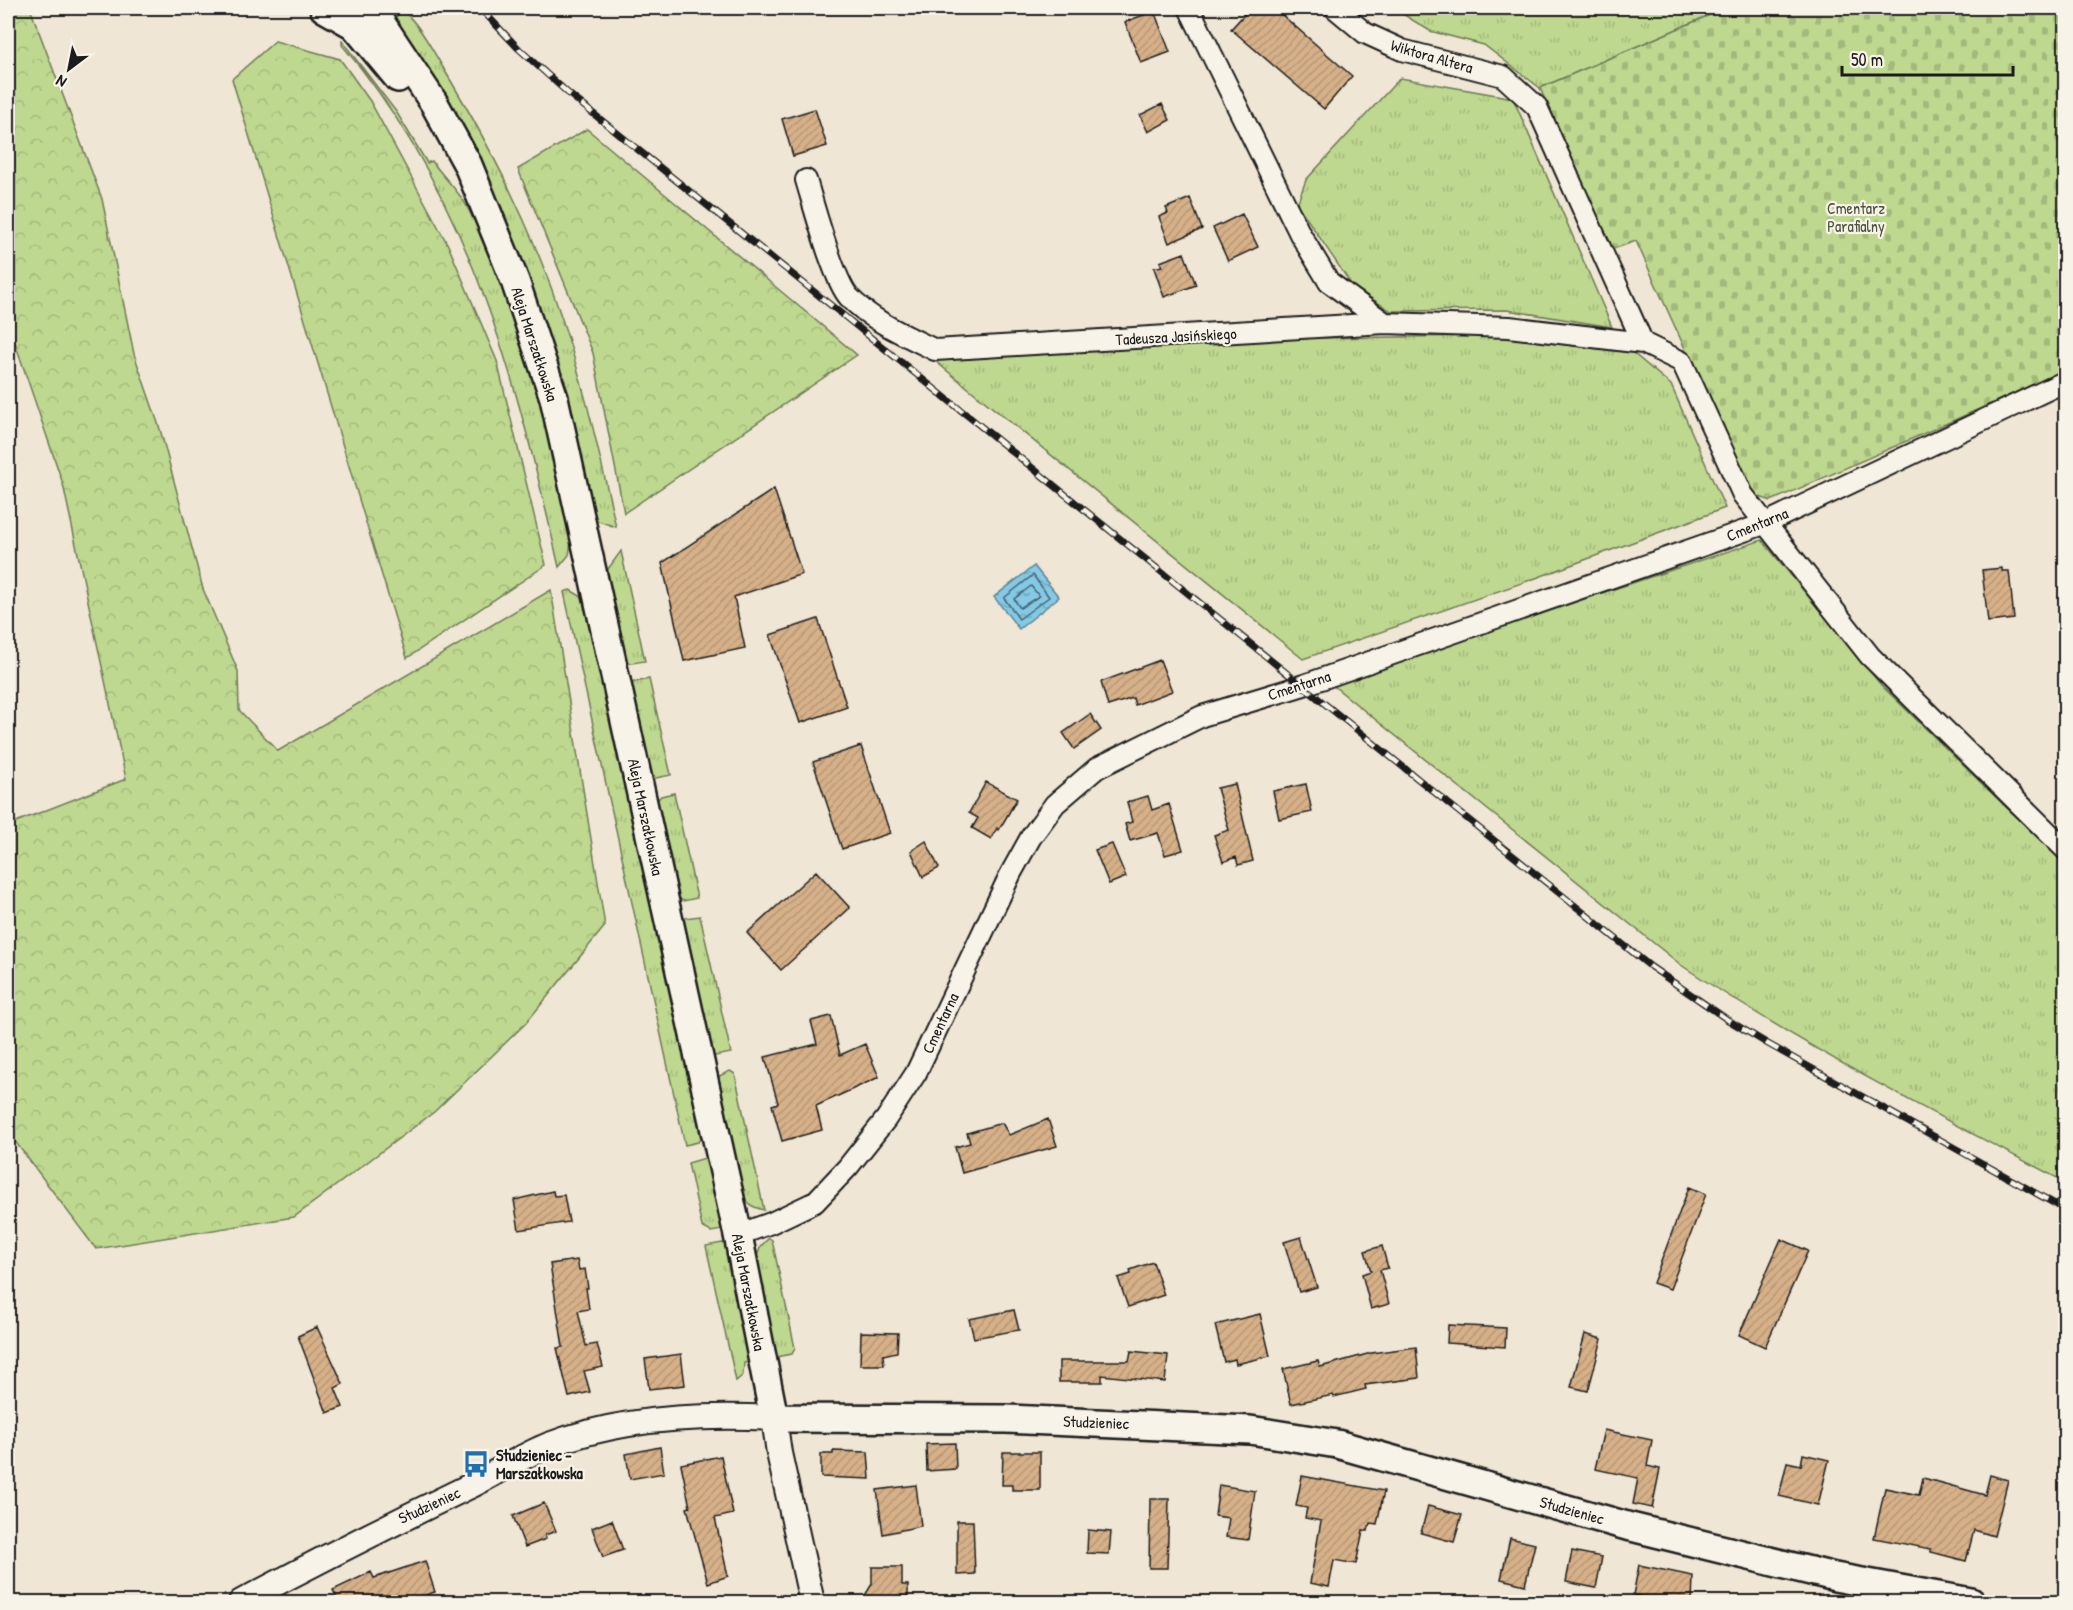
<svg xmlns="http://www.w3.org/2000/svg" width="2073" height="1610" viewBox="0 0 2073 1610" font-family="'Patrick Hand',sans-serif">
  <defs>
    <pattern id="grass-tufts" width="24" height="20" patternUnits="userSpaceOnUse" patternTransform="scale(1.5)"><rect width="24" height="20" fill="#bed88f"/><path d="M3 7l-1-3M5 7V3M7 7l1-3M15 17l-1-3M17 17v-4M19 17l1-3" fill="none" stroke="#a3b97b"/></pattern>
    <pattern id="forest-crowns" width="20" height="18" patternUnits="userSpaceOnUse" patternTransform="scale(1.5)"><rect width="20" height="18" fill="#bed88f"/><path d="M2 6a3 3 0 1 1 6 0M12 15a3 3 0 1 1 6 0" fill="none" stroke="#a3b97b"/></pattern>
    <pattern id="cemetery-stones" width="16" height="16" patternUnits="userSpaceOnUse" patternTransform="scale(1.5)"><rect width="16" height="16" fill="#bed88f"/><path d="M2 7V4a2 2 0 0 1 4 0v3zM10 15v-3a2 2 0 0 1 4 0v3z" fill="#a3b97b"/></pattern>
    <pattern id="water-ripples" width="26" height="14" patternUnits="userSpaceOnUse" patternTransform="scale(1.5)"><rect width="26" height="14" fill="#84c9e5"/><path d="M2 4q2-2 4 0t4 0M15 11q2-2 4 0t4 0" fill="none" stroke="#71acc4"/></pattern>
    <pattern id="building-hatch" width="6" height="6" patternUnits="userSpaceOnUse" patternTransform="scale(1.5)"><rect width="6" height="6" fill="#d6b088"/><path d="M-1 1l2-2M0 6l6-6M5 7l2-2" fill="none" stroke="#b79775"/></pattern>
  </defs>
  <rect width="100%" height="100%" fill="#f0e6d5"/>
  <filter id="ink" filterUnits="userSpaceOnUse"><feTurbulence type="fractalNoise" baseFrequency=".0167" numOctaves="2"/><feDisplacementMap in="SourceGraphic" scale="12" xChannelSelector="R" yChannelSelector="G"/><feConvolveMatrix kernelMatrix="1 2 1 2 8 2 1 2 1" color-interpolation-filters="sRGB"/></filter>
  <g filter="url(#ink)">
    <path fill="url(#grass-tufts)" stroke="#6d7a56" stroke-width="1.5" d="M1393,8H1726L1540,88L1484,45L1430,31Z
      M402,12C414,15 435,54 442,66C485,137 524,211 552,290C580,367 598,447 616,527L598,521L593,512L562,383L522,264L389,22Z
      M342,41L397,113L427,163L432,161C442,176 457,189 466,205C522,307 546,423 572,536L569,555L559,567C516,378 470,196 342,45Z
      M1400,78L1513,98L1612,327L1507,310L1391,311L1353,287L1297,204L1306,180Z
      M1493,336L1633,353L1671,385L1725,508L1536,578L1303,659L930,357L1305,338Z
      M1762,540L1881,685L2009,810L2065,859V1182C1934,1114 1804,1047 1681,965L1330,683Z
      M621,551L645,661L626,664L607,579L608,569Z
      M570,590L584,598L587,607L692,1093L701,1138L698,1142L685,1145L564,592Z
      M649,679L671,775L656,778L651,774L629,688L630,683Z
      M674,793L697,898L683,901L677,896L656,801L661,796Z
      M700,916L731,1053L715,1056L709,1052L683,922L685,918Z
      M730,1071L735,1074L764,1210C750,1207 745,1202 739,1190L717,1077Z
      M705,1158L709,1160L722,1230L711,1232L702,1227L688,1163Z
      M769,1238L772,1240L795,1348L792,1354L776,1357L755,1261L761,1246Z
      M722,1243L726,1245L751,1362L744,1363L743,1375L736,1381L706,1246Z"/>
    <path fill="url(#forest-crowns)" stroke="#6d7a56" stroke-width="1.5" d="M8,8H30L102,199L134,354L160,429L203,589L238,671L239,710L278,751L551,590L605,926L526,1023L434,1112L294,1217L96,1249L8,1132V825L126,779L63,484L8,322Z
      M275,41L340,59L370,101L448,245L497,361L546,565L407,658L232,79Z
      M587,129L857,355L624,513L593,353L518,169Z"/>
    <path fill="url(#cemetery-stones)" stroke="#6d7a56" stroke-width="1.5" d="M1726,8H2065V371L1771,501L1751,494L1636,241L1610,250L1540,88Z"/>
    <path fill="url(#water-ripples)" stroke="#5a8495" stroke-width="1.5" d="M1034,566L1059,597L1019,629L994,597Z"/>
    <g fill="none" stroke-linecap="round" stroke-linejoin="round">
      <path stroke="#46616c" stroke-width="1.5" d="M1033,575L1049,597L1019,619L1004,598Z
        M1031,586L1039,596L1020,608L1014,599Z"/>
    </g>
    <path fill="url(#building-hatch)" stroke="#1c1c1c" stroke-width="1.5" d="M1250,8H1274L1352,76L1324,109L1231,29Z
      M1154,11L1170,52L1141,63L1125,22Z
      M1162,104L1170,120L1148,132L1140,115Z
      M815,109L827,146L793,156L782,119Z
      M1190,198L1202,229L1169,243L1159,217L1168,213L1166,208Z
      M1242,214L1258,247L1228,261L1213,228Z
      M1184,253L1196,285L1164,297L1154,268L1162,266L1160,262Z
      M774,489L802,574L734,597L745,648L684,661L662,563Z
      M2002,568V571H2009L2014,619L1988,622L1982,570Z
      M818,619L847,707L800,723L770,635Z
      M1160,660L1172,691L1135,705L1133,698L1108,706L1101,682Z
      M1090,714L1101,730L1074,749L1063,733Z
      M861,746L890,833L842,849L813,762Z
      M986,782L1017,799L999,830L997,828L991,839L972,828L978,818L969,813Z
      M1235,784L1253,861L1238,865L1236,857L1223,862L1214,835L1229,830L1217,788Z
      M1306,784L1312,812L1279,819L1273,791Z
      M1148,796L1152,810L1169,804L1183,850L1165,855L1158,833L1130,841L1125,824L1132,822L1127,802Z
      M926,841L939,868L923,877L911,851Z
      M1112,844L1126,877L1109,884L1095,850Z
      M816,871L850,908L781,970L747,933Z
      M831,1016L840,1055L865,1044L879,1077L816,1106L822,1130L782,1141L772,1105L778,1103L765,1057L817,1044L811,1021Z
      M1048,1119L1057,1146L962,1173L955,1147L970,1143L967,1133L1002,1123L1009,1135Z
      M1689,1187L1706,1194L1670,1289L1653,1283Z
      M553,1191L554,1196L564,1195L569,1222L519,1230L514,1200Z
      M1301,1237L1317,1287L1299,1292L1284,1242Z
      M1781,1239L1808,1251L1765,1347L1739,1335Z
      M1382,1246L1388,1268L1380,1270L1389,1304L1371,1309L1362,1274L1371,1271L1365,1251Z
      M577,1260L579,1270L585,1269L588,1288H586L589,1309L578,1311L586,1346L597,1344L603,1367L584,1371L590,1392L569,1397L557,1348L563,1347L550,1264Z
      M1153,1262L1164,1295L1128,1307L1118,1278L1131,1274L1130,1270Z
      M1014,1310L1019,1330L974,1338L969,1319Z
      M1260,1314L1270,1356L1236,1364L1235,1359L1224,1362L1215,1325Z
      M1448,1325L1506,1328L1505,1347L1447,1343Z
      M317,1327L343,1384L335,1388L343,1407L327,1413L298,1336Z
      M861,1332L898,1333L897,1352L883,1355L884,1365H860Z
      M1585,1334L1602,1339L1588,1391L1571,1387Z
      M1416,1347L1419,1378L1365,1385L1366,1389L1334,1397L1333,1395L1291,1404L1283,1369L1318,1361L1320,1367L1371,1353Z
      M1131,1351L1168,1355L1165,1382L1102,1375V1382H1059V1361H1129Z
      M681,1354L685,1385L649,1389L645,1359Z
      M1604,1430L1652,1440L1647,1466L1660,1469L1652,1508L1633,1504L1638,1478L1595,1469Z
      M955,1443L956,1469L927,1471L926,1444Z
      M660,1447L664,1473L630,1479L626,1454Z
      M833,1451L868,1452L870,1479L821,1477V1454H833Z
      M1003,1452H1040V1490H1012V1485H1002Z
      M1803,1454L1829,1460L1818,1505L1779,1496L1787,1462L1801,1465Z
      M721,1456L733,1514L715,1518L728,1576L708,1583L687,1508L690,1507L681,1464Z
      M1990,1475L2008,1480L1994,1536L1974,1530L1966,1561L1931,1552V1549L1874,1538L1885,1488L1919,1495L1923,1478L1985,1495Z
      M1302,1476L1384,1491L1377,1524L1370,1523L1368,1531L1363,1530L1356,1564L1334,1560L1329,1587L1310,1583L1321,1521L1305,1518L1307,1508L1296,1506Z
      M916,1485L921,1526L883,1534L877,1490Z
      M1219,1485L1255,1491L1248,1540L1226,1537L1229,1518L1215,1516Z
      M1150,1499H1169L1167,1568H1149Z
      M544,1503L556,1531L545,1535L546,1539L525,1547L513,1516Z
      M1428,1506L1462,1515L1454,1542L1421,1533Z
      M612,1520L623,1550L603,1557L592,1528Z
      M957,1521H973L975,1574L957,1575Z
      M1088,1530L1111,1532L1109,1554L1087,1553Z
      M1510,1538L1535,1544L1525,1585L1501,1579Z
      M1572,1551L1602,1557L1596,1588L1566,1582Z
      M425,1561L435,1592L404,1602H398L395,1595L380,1602H339L333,1590L371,1572L374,1578Z
      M1639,1565L1693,1576L1692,1602H1671L1633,1595Z
      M872,1567H902V1585H908V1602H861L872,1584Z"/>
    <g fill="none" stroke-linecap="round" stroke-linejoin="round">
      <defs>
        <path id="minor" d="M1189,8L1300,234L1329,282L1385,323
          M1335,8L1365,33L1402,50L1503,76L1537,107L1643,343L1682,362L1743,495L1870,656L2066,850
          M806,180C814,206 833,279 849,297C873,322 905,335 935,350L1385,323L1509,327L1643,343
          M738,1235L771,1223L815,1202L848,1167L886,1119L916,1073L1011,873L1031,837L1055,804L1097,768L1202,716L1304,685L1764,524L2066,381"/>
        <path id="tertiary" d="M241,1602C316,1562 391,1524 468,1487C495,1474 521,1456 549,1445C619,1418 700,1414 774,1418L779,1453L812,1602"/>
        <path id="secondary" d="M324,8L354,25L398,78
          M371,8L434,103L468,165L515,281L554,398L738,1235L774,1418L1006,1419L1250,1430L1337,1444L1627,1526L1835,1577L1971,1602"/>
      </defs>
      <use href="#minor" stroke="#1c1c1c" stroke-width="24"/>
      <use href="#tertiary" stroke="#1c1c1c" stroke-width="28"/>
      <use href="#secondary" stroke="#1c1c1c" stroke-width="32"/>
      <use href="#minor" stroke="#f7f3e8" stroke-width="20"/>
      <use href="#tertiary" stroke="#f7f3e8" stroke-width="24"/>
      <use href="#secondary" stroke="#f7f3e8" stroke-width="27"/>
      <defs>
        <path id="rail" d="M480,8L519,49L569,94L1651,967L1728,1020L1768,1044L2066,1210"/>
      </defs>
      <use href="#rail" stroke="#1c1c1c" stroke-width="7"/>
      <use href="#rail" stroke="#f7f3e8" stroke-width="4.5" stroke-dasharray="14" stroke-linecap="butt"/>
    </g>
  </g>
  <defs>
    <symbol id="bus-bare" viewBox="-9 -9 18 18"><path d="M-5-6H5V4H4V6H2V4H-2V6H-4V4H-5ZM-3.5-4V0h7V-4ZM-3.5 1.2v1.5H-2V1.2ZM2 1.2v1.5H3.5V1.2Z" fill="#1f6fb2" stroke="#f7f3e8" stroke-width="2.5" paint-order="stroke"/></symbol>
  </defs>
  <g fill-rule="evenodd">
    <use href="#bus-bare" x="457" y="1445" width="38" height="38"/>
  </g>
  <g text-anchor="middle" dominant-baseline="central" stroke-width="4.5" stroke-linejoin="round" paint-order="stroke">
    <g font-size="16" fill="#1c1c1c" stroke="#f7f3e8">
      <text transform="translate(1432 56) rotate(16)">Wiktora Altera</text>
      <text transform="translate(1176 336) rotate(-3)">Tadeusza Jasińskiego</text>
      <text transform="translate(535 344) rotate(72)">Aleja Marszałkowska</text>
      <text transform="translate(1757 524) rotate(-22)">Cmentarna</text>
      <text transform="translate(1299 685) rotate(-18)">Cmentarna</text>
      <text transform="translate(646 817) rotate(78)">Aleja Marszałkowska</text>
      <text transform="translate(940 1023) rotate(-65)">Cmentarna</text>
      <text transform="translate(749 1292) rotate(79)">Aleja Marszałkowska</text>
      <text transform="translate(1096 1422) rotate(2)">Studzieniec</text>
      <text transform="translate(429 1505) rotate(-25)">Studzieniec</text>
      <text transform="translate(1572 1510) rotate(16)">Studzieniec</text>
    </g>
    <g font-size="16" fill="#4d543e" stroke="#f7f3e8">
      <text x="1856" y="208">Cmentarz<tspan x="1856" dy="18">Parafialny</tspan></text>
    </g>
    <g font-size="16" font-weight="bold" fill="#1c1c1c" stroke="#f7f3e8" text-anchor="start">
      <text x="496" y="1455">Studzieniec -<tspan x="496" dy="18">Marszałkowska</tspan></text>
    </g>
  </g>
  <rect width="2073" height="1610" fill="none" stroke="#f7f3e8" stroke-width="30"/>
  <rect x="15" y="15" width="2043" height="1580" fill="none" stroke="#1c1c1c" stroke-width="2" filter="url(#ink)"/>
  <g transform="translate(69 69) rotate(212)" stroke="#f7f3e8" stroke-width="4.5" paint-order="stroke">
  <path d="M0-4.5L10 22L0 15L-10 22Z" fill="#1c1c1c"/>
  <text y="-9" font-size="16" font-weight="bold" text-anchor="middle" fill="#1c1c1c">N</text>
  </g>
  <path d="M1842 66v9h171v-9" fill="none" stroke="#1c1c1c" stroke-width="3"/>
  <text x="1851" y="66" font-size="18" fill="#1c1c1c" stroke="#f7f3e8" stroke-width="4.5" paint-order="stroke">50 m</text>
</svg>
